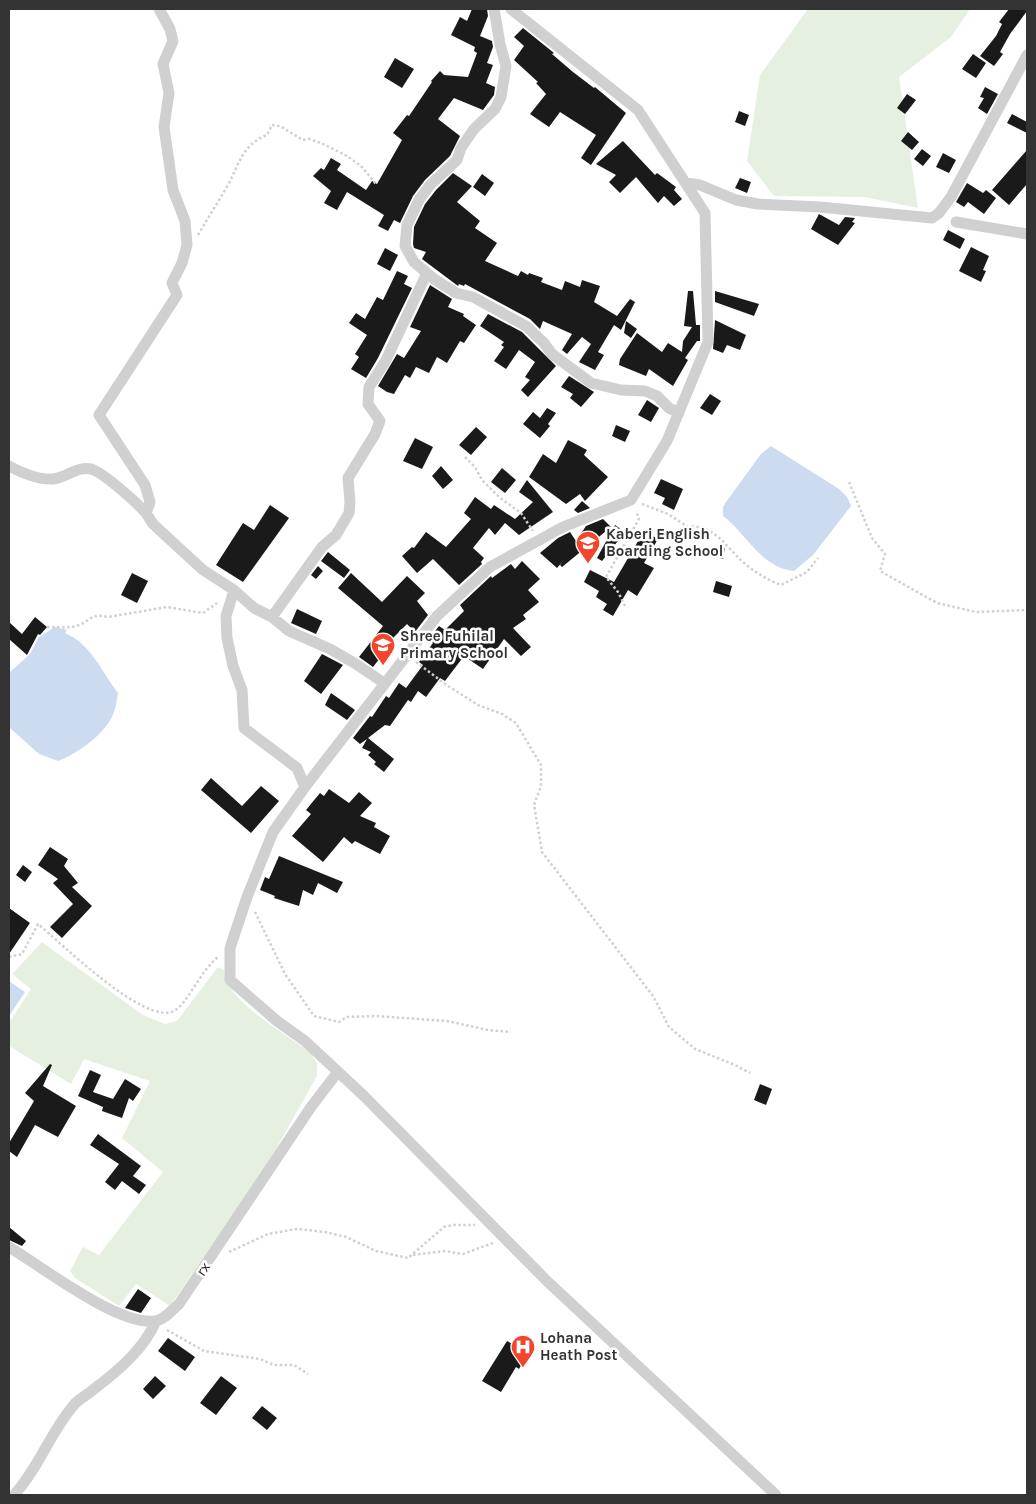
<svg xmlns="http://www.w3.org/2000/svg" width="1036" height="1504" viewBox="0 0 1036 1504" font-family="Karla,sans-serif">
  <rect width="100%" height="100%" fill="#fff"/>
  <path fill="#e6f0e1" d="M808,9H970L951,37L899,77L918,208L865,197L774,196L747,161L760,75Z
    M42,942L143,1015L165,1024L177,1021L218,967L224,970C225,1001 288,1035 311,1053L317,1064V1076L267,1165L170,1306L136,1284L119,1306L75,1278L70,1271L83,1247L99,1255L163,1172L122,1138L150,1081L84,1059L71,1084L9,1046V1023L31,989L12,974Z"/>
  <path fill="#ccdbf0" d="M771,446L839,489L847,497L851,506L813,555L794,571C761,568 747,534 723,516V507L726,502L761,454Z
    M55,627L67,630L65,633C92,645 101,671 118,693C117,699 116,706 114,712C107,733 77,754 58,761L39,754L9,727V673L30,654L39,637Z
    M9,981L25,992L9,1016Z"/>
  <path fill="#1a1a1a" d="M472,9H487L488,16L480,36L492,41L493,47L487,63L493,65L486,83L495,87L494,95L483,110L454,98L438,119L460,136L450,156L425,180L413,196L400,223L394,220L388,231L378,226L384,215L347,192L337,210L324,203L331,191L313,176L321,168L324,170L331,158L341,164L337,170L366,190L372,181L377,184L402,140L393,133L407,115L409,116L432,82L431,81L440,71L444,75L468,77L477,53L474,51L475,47L451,35L460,17L467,21Z
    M1009,9H1027V11L1010,34L1000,52L1003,54L994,66L980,56L996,36L1002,24L999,22Z
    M523,28L554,53L552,54L573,72L594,88L595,87L626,113L591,165L581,158L596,135L560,112L549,127L530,114L546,94L536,83L538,82L514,60L524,46L514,37Z
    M973,54L986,63L976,78L962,69Z
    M395,58L414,69L402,88L384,77Z
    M985,87L998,94L987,114L978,108L984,98L980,97Z
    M907,94L916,100L905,114L897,108Z
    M739,111L749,115L745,126L735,122Z
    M1012,114L1027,122V133L1007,123Z
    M908,132L919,142L912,150L901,141Z
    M623,141L655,175L657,173L676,187L674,190L682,199L674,206L664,196L658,203L636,177L620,193L609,182L616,175L596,164Z
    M922,149L931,156L923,166L914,159Z
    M1027,150V184L1009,205L992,190Z
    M943,153L956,160L949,173L936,167Z
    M453,173L472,186L457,202L480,221L475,228L497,243L485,261L518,276L521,271L528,275L529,273L543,278L541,282L562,290L565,281L580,287L582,280L600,286L594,302L617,316L630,299L635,302L621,330L614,325L598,352L604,355L595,370L579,362L591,344L582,337L567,354L562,350L572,334L543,321L540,329L530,319L465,284L464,286L459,284L458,286L422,259L426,252L414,248L413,244L414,227L425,204L436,190Z
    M482,174L494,183L485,196L473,187Z
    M740,178L751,182L747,193L735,188Z
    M967,183L983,193L986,190L996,198L984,214L968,202L964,207L956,202Z
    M819,214L839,225L845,217L855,218L852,222L855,223L838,245L811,229Z
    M948,230L965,239L960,249L943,240Z
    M971,247L989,256L983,270L986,271L981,282L959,271Z
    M385,248L398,255L390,271L377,264Z
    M397,271L408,276L404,284L412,288L378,358L366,378L351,369L359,357L355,354L367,335L349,323L356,313L365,319L377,297L383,300Z
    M430,285L452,299L448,307L464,314L463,316L476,325L464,343L460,341L447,363L437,357L429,373L416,367L410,378L405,375L394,394L387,392L378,386L397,354L404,358L421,331L410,327Z
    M688,291H693L696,325H700V341H697L685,358L688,360L673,386L649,369L646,376L619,365L620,359L637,333L662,352L668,343L682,352L683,341L692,327L684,326Z
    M715,291L759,304L754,316L715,302Z
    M488,314L522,332L556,366L528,397L521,390L530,380L525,377L535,362L519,350L506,369L494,361L504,347L501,345L504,342L480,326Z
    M715,320L746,335L740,350L727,345L723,353L713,349Z
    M626,321L637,329L631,338L624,333Z
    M569,376L594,392L581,407L570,398L573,394L561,387Z
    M710,394L721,401L712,415L700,408Z
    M647,400L659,408L651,422L638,415Z
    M547,408L556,413L548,424L550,426L540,438L523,424L533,412L540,418Z
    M616,425L630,431L625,442L612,436Z
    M476,427L487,437L471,455L459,445Z
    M415,438L433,447L422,469L403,461Z
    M568,440L587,450L584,455L608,477L585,501L580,494L566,504L529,477L543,454L556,463Z
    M441,466L453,480L443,489L432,476Z
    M502,468L516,480L505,493L491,482Z
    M661,479L683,489L674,510L662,504L665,498L654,493Z
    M527,480L553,512L519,535L505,523L495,535L489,528L473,548L484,558L481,562L482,564L459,585L433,559L417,573L402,556L412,547L414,548L426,532L446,547L471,519L464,513L475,497L491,509L494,505L515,519L533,502L519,492Z
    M582,501L590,508L578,513L574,510Z
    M270,505L289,518L243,582L216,565L243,523L254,530Z
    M603,519L611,527L562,567L560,565L564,560L557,568L540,553L558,538L570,532L576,541L586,526Z
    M615,525L625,532L602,561L597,558Z
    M644,531L658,539L644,563L654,568L637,596L628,590L613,616L603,610L607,604L596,597L599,591L584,582L590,570L614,582Z
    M714,546L725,548L723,559L712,556Z
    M328,552L350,570L344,578L321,561Z
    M522,561L540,579L528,590L539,602L523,615L526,619L513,628L531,647L521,656L504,639L483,669L464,656L445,681L440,678L426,697L418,691L411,702L408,700L390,726L385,725L368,738L394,759L384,772L374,764L376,762L368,755L371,752L362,748L367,739L360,744L353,738L370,716L372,717L386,696L389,698L399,683L406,688L423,665L419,662L433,643L428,640L439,626L445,630L464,611L460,605L491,576L492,578L511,564L515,569Z
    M318,566L323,571L316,579L311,575Z
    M132,573L148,581L137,603L121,595Z
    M351,573L382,602L407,576L425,593L417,601L428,615L415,632L407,624L388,643L390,645L373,667L359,657L383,626L338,588Z
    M716,581L732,586L729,597L713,592Z
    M297,609L322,621L316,634L291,623Z
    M35,617L47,627L40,635L38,634L27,655L9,639V622L22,634Z
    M322,654L343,665L321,694L304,681Z
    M331,693L355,710L347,720L325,705Z
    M211,778L242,806L261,786L279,801L251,833L201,790Z
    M329,789L349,803L359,792L372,803L360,816L376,823L374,827L390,836L380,854L355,841L352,844L344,837L323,862L292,836L311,814L306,810L320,793L324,796Z
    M50,847L68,859L64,866L78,883L72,887L92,906L62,938L50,927L73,904L53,883L58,879L38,865Z
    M279,856L301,865L343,882L337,893L318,883L313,895L303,890L299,906L274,898L275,896L260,890L265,877L269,879Z
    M23,865L32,872L25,882L16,875Z
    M9,908L30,923L9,954Z
    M50,1064L52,1065L43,1086L76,1106L58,1137L35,1125L17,1157L9,1151V1143L34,1101L25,1093Z
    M90,1070L101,1075L93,1092L113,1099L125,1079L141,1089L133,1101L129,1098L122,1118L102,1111L103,1107L78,1096Z
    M760,1084L772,1089L766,1105L754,1100Z
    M98,1134L141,1166L133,1176L146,1185L139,1194L122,1181L115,1190L105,1182L119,1164L90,1145Z
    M9,1227L26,1241L22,1246L9,1240Z
    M138,1289L151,1298L141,1313L125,1308Z
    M168,1338L195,1357L185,1371L158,1351Z
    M507,1341L528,1353L519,1369L516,1367L501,1392L482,1381Z
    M155,1376L166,1386L153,1399L143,1389Z
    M221,1376L237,1388L216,1415L200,1403Z
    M262,1406L277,1418L267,1430L252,1418Z"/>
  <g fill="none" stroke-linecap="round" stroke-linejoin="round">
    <path stroke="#d0d0d0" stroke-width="2.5" stroke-dasharray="2.5 2.5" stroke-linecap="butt" d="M198,235C208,218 218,202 228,185C239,164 243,144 267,135L272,125L280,126L303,140L310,139L323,144L347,156L361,166L376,184
      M465,457L475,467L482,480L499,497L521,513L533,531
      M849,482L872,538L885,554L880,571L937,603L976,612L1027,610
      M642,504L668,514L688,527C713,523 727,548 744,563C756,573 768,580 781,585L807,572L818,558
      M625,606L618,592L606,577L639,519L636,511
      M47,627C55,627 64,628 71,627C89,625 88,612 108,617L167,607L203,613L217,603
      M416,662L445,684L478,705L502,714L516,723L541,765V786L534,805L542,852L653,996L669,1027L695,1049L735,1065L750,1073
      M255,912L285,974L314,1016L339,1022L346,1017L376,1016L447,1021L488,1030L511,1032
      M9,957L22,954L38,924C61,943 145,1026 174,1011C188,1003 201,970 218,957
      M229,1252L268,1234L297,1229L325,1232L346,1237L376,1251L408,1258L444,1227L453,1225H475
      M413,1255L445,1251L463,1254L493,1243
      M167,1330L204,1351L260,1359L274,1365H294L308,1374"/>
    <path stroke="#d0d0d0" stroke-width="11" d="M159,9L170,29L173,41L163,64L169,93L164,127L173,190L185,221L187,245L182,263L172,283L177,295L99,415L145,485L150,502L146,513L153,524L203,570L234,590L254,608L272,617L289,631L330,649L356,664L384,683
      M494,9L500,44L506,66L501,97L495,109L474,129L461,148L457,160L430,185L419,200L407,225L405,246L414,262L434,279L456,293L473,297L526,326L544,343L552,354L591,383L621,390L645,391L657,396L669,408L679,413
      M511,9L638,110L705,213L708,342L667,441L631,500L563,527L490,567L437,616L305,787L273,832L247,897L230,948V980L277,1021L305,1041L364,1096L547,1281L776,1495
      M686,183L700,185L736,200L758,204L820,207L932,218L939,213L951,197L1027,55
      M956,222L1027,234
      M9,466C22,473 38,480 53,479C66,478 77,466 91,469C103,472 137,503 146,513
      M234,590L226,616L227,638L233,666L242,690L244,728L297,768L305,787
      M272,617L322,547L336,535L349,513L350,502L348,478L375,434L380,421L368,404L369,387L385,362L427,273
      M9,1247C41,1266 118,1326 155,1321C164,1320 172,1310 179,1304L311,1107L337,1073
      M14,1495C38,1469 50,1433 73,1406C78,1399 88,1395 94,1389C118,1371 144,1349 156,1321"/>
  </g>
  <defs>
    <symbol id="school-pin" viewBox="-11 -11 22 30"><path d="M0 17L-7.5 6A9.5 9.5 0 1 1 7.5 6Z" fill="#f3442c" stroke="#fff"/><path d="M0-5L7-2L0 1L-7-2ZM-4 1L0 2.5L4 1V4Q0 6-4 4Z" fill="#fff"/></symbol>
    <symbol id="hospital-pin" viewBox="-11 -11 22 30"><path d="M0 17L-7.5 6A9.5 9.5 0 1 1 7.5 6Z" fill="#f3442c" stroke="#fff"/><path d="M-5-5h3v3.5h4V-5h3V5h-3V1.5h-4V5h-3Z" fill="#fff"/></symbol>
  </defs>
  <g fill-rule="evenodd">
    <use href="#school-pin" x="574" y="529" width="28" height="38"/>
    <use href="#school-pin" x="369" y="631" width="28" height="38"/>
    <use href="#hospital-pin" x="509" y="1333" width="28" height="38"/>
  </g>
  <g text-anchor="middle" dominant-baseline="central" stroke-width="5" stroke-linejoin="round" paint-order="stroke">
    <g font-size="15" font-weight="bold" fill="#333" stroke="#fff" text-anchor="start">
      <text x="606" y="534">Kaberi English<tspan x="606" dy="17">Boarding School</tspan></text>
      <text x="400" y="636">Shree Fuhilal<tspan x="400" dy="17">Primary School</tspan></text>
      <text x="540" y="1338">Lohana<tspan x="540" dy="17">Heath Post</tspan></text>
    </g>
    <g font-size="15" fill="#333" stroke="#fff">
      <text transform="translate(203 1269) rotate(-56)">rx</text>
    </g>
  </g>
  <rect width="1036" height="1504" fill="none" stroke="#333333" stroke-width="20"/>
</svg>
